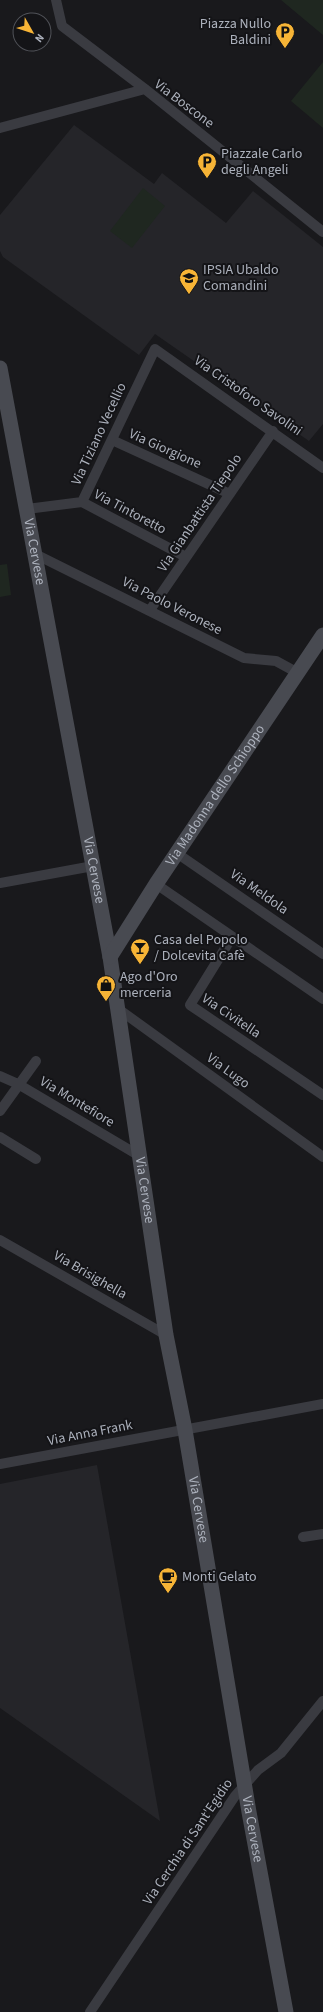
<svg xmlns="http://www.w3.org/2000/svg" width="323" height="2012" viewBox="0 0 323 2012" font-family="'Source Sans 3',sans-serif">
  <rect width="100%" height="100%" fill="#19191c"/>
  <path fill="#252529" d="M74,125L154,184L162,173L226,223L253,191L323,247V424L309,441L155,334L139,355L3,257L0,251V215Z
    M97,1465L160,1821L0,1708V1484Z"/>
  <path fill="#1f2720" d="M281,0H323V35Z
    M323,62V128L291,101Z
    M143,188L165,206L132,248L110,231Z
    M7,564L11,595L0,597V565Z"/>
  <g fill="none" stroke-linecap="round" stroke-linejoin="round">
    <path stroke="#3a3b41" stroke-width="10" d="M56,0L62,26L145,89
      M0,128L145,89L323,232
      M112,440L230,494
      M82,502L155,349L323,468
      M82,502L186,557
      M27,509L82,502
      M35,554L244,658L276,661L298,673
      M150,610L273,431
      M178,854L323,954
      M0,883L93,866
      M156,884L323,999
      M232,937L190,1005L323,1095
      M117,1008L323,1157
      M0,1076L18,1084L138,1155
      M0,1111L36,1061
      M0,1137L36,1159
      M0,1240L166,1335
      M0,1464L323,1404
      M303,1537L323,1534
      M90,2012L235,1796L258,1770L281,1753L323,1701"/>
    <g stroke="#484a51" stroke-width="15">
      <path id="s1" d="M0,368L110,957L166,1335L185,1430L249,1812L286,2012"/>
      <path id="s2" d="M110,957L156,884L323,635"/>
    </g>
  </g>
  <defs>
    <symbol id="parking-pin" viewBox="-11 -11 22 30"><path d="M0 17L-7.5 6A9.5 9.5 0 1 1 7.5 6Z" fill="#f7b436" stroke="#141417"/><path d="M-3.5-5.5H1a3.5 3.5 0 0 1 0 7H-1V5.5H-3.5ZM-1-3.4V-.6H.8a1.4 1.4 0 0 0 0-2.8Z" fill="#111"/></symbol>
    <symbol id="school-pin" viewBox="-11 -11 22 30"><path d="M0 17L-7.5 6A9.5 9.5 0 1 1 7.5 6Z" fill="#f7b436" stroke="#141417"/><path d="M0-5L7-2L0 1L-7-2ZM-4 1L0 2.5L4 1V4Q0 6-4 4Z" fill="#111"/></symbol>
    <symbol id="bar-pin" viewBox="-11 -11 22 30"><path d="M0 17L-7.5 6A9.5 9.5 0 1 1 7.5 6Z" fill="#f7b436" stroke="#141417"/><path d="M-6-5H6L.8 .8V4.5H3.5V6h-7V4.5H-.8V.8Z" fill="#111"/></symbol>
    <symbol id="shop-pin" viewBox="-11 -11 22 30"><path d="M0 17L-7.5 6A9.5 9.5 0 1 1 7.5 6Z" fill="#f7b436" stroke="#141417"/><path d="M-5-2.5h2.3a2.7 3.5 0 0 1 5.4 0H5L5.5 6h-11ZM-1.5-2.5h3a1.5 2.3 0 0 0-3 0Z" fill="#111"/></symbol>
    <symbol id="cafe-pin" viewBox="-11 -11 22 30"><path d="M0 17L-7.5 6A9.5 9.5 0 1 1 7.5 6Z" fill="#f7b436" stroke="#141417"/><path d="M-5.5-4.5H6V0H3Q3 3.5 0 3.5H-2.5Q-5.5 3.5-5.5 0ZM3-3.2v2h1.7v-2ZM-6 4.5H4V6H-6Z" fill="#111"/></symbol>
  </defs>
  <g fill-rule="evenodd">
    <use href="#parking-pin" x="274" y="21" width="22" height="30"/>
    <use href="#parking-pin" x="196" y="151" width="22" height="30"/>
    <use href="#school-pin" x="178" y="267" width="22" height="30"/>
    <use href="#bar-pin" x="129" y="937" width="22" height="30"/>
    <use href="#shop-pin" x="95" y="974" width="22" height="30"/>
    <use href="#cafe-pin" x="157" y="1566" width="22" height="30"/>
  </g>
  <g text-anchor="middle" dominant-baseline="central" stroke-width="4" stroke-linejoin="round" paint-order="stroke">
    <g font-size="14" fill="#acb1bc" stroke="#141417" text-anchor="start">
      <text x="271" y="24" text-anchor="end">Piazza Nullo<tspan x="271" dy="16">Baldini</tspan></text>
      <text x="221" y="154">Piazzale Carlo<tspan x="221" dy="16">degli Angeli</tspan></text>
      <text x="203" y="270">IPSIA Ubaldo<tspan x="203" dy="16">Comandini</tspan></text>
      <text x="154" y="940">Casa del Popolo<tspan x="154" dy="16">/ Dolcevita Cafè</tspan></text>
      <text x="120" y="977">Ago d'Oro<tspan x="120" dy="16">merceria</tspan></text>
      <text x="182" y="1577">Monti Gelato</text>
    </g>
    <g font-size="14" fill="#acb1bc" stroke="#141417">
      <text transform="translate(184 104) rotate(37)">Via Boscone</text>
      <text transform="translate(248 396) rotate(35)">Via Cristoforo Savolini</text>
      <text transform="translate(99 434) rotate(-65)">Via Tiziano Vecellio</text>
      <text transform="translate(165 449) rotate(24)">Via Giorgione</text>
      <text transform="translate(130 512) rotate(28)">Via Tintoretto</text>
      <text transform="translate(200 513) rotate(-56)">Via Gianbattista Tiepolo</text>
      <text stroke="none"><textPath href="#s1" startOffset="187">Via Cervese</textPath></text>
      <text transform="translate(172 606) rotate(27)">Via Paolo Veronese</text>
      <text stroke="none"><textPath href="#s2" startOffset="193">Via Madonna dello Schioppo</textPath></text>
      <text stroke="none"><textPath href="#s1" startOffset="511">Via Cervese</textPath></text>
      <text transform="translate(259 892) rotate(35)">Via Meldola</text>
      <text transform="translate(231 1016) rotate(34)">Via Civitella</text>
      <text transform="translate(228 1071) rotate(36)">Via Lugo</text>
      <text transform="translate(77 1102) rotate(31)">Via Montefiore</text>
      <text stroke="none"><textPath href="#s1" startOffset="835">Via Cervese</textPath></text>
      <text transform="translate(90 1275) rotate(30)">Via Brisighella</text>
      <text transform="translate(90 1433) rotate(-11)">Via Anna Frank</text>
      <text stroke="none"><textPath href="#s1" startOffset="1159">Via Cervese</textPath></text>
      <text stroke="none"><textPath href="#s1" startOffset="1483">Via Cervese</textPath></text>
      <text transform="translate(188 1842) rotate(-56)">Via Cerchia di Sant'Egidio</text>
    </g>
  </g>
  <g transform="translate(32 32) rotate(129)"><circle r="19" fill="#141417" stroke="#515359"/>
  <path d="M0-3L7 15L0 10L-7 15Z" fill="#f7b436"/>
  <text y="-6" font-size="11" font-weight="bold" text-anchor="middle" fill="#acb1bc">N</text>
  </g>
</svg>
